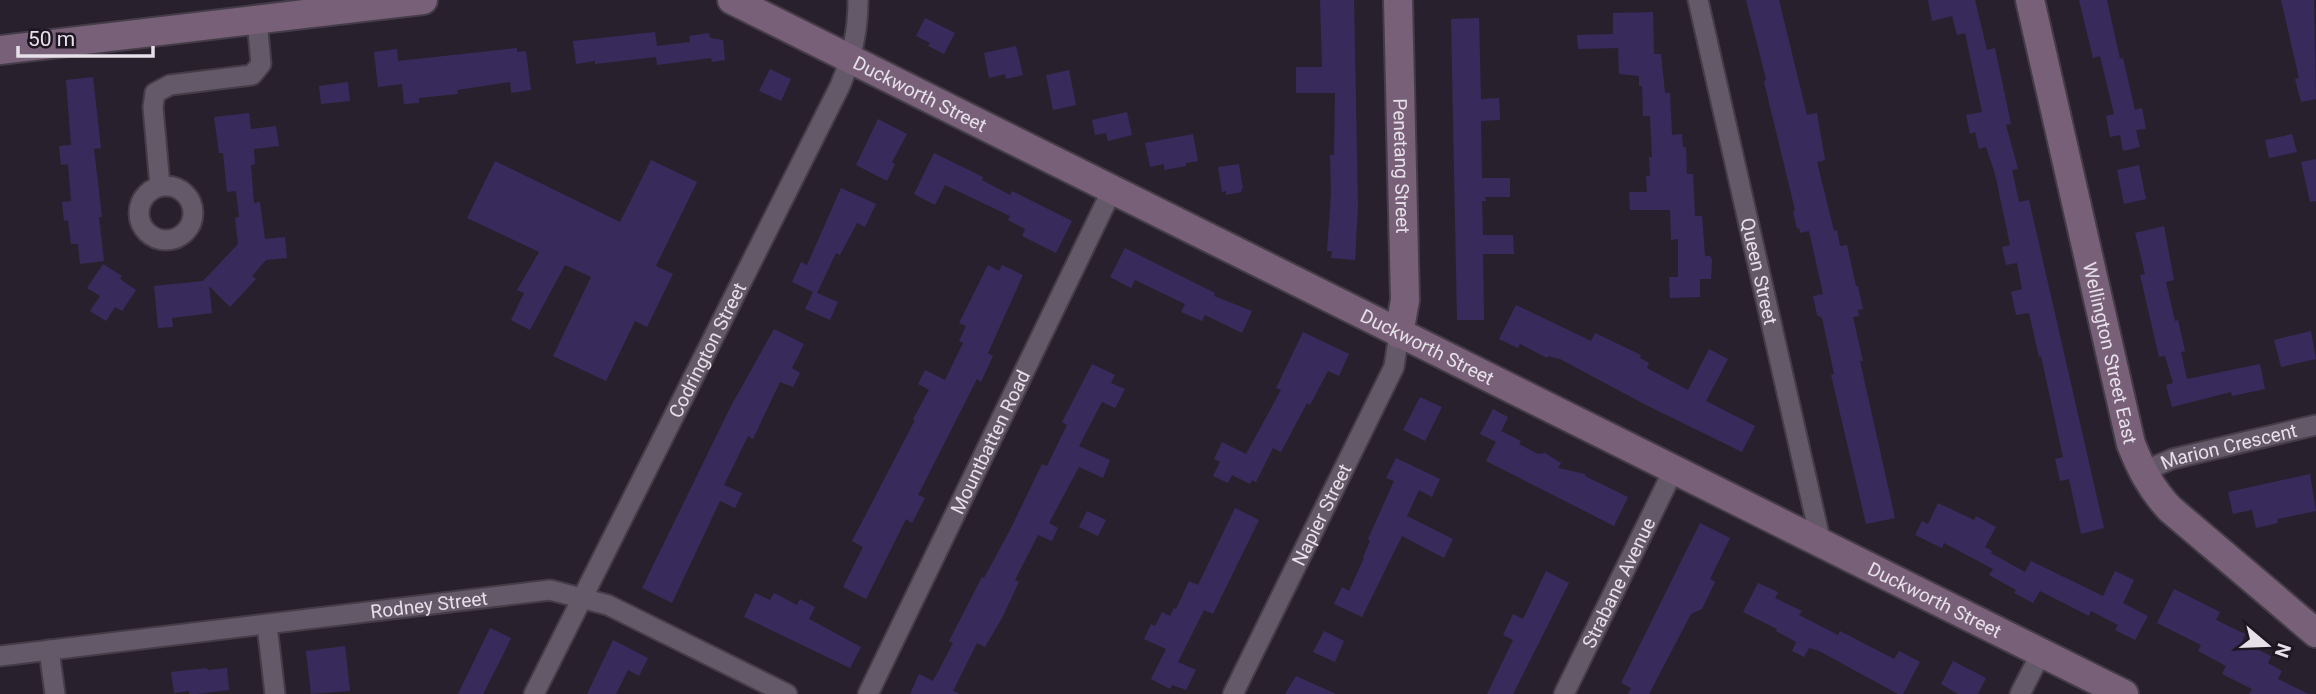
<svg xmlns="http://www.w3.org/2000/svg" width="2316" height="694" viewBox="0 0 2316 694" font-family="Roboto,sans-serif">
  <rect width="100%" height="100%" fill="#29202d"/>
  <path fill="#382b5c" d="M1320,0H1354L1358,205L1355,260L1331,258L1332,251H1327L1331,193L1330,155H1334L1335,93H1296V67H1322Z
    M1746,0H1779L1807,115L1817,113L1825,160L1817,162L1834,231L1837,230L1840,246L1847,245L1856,286H1858L1863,309L1858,310L1859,316L1853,317L1863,361H1860L1895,518L1866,524L1831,375L1834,374L1822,318L1817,315L1813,296L1823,294L1809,231L1800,233L1799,228L1797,229L1793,211L1795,210L1764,82L1766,79Z
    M1928,0H1975L1987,50L1995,48L2011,124L2006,125L2018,169L2012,170L2019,202L2029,200L2104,528L2081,534L2069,479L2060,481L2055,459L2063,457L2041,356L2039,357L2029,313L2016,315L2011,292L2022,289L2017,263L2006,265L2002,247L2010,245L1995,174L1986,147L1979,149L1975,132L1970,134L1966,115L1982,112L1965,33L1957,35L1952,16L1932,21Z
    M2079,0H2107L2120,59L2123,58L2135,110L2142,108L2146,129L2136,130L2140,147L2123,151L2120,135L2110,137L2106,116L2114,114L2100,56L2093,58Z
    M2281,0H2314L2316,99L2301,102L2295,79L2299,78Z
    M1653,12L1654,54H1661L1665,93H1670L1672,135L1682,134L1683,147H1686L1687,174H1693L1695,216H1702L1705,256H1710L1712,260L1711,279H1700V297L1670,298L1669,277H1678V239L1671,240L1670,210H1630L1629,192H1647L1646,176H1650L1649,157H1652L1650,116H1643L1642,86H1639V76L1619,74L1618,48L1578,49L1577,35L1613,34V13Z
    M925,18L955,33L944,54L928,46L930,43L916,36Z
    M1479,18L1481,99L1499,98L1500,120L1481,121L1482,178H1510V197H1485L1486,201H1482L1483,235H1513L1514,254H1483L1484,320H1457L1451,19Z
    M655,32L657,46L690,42L689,36L709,33L710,38L723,40L725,60L712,62L711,58L657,65L656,57L595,64V61L576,64L573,41Z
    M1016,46L1023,75L1006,79L1005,74L989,78L984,53Z
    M517,48V52L526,51L531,90L511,93L510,82L457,90L458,94L419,98V103L404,104L402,84L378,87L374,52L397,49L398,61Z
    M770,69L791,79L781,101L759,91Z
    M1069,70L1076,105L1053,110L1046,75Z
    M93,77L101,148L94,149L102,217H99L104,261L80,264L78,244H71L68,220L64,221L62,202L71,201L68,164L61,165L59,146L71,145L66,80Z
    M348,82L350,101L321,104L319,86Z
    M1127,112L1132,135L1108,141L1106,133L1095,135L1092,120Z
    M249,113L251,129L276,126L279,146L254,149L255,164L251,165L254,203L260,202L265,239L285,237L287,258L266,260L252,276L256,279L230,307L209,286L212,313L172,318L173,327L158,328L154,286L203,281L238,244L235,218L239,217L236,191L227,192L223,153H219L214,117Z
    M878,119L907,134L892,162L895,164L887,181L856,165Z
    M1193,134L1198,161L1186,163V166L1164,170V164L1150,167L1145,143Z
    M2292,134L2297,152L2269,158L2265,140Z
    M934,153L983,177L982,180L1010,195L1012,191L1072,221L1056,253L1022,236L1025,229L1008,220L1010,216L945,185L935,205L914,194Z
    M2316,159V201L2310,202L2301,162Z
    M651,160L697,182L656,266L673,274L647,327L635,321L606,381L553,356L591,277L565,265L530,330L511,320L524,293L517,290L539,252L467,218L495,161L620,222Z
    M1239,164L1243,189H1241L1242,192L1226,195V191L1222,192L1218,167Z
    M2139,165L2146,199L2124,204L2117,170Z
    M841,188L876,204L865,227L857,223L840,255L836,253L817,293L838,302L830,320L805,309L813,292L792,282L801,262L807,265Z
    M2164,226L2174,280L2166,282L2175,321L2178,320L2185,351L2181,352L2187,379L2260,364L2265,389L2232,396L2231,392L2172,407L2166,385L2173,383L2165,356L2159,357L2140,275L2145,274L2135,233Z
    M1125,248L1215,293L1214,296L1252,311L1242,333L1205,315L1202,321L1181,312L1185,304L1135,280L1131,288L1110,277Z
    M103,264L122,276L120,279L136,290L122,311L115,307L106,321L90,311L100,296L87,288Z
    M988,265L999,271L1002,265L1023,275L988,353L993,356L981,382L977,379L918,495L925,498L912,523L906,519L866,599L843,587L863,547L852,541L915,420L913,419L929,390L918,384L925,370L945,380L963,343L959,341L966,326L959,323Z
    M1516,305L1591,341L1595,333L1641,355L1640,358L1649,363L1647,368L1688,390L1709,349L1728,359L1706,401L1755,426L1742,452L1648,406L1560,359L1548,356L1547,358L1520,344L1518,348L1499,339Z
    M774,329L804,344L792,368L800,373L793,387L780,382L753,439L748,436L724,485L742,493L735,508L720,501L672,603L642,588L731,406Z
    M2311,331L2316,359L2281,367L2274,340Z
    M1303,332L1349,354L1339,376L1328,371L1310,405L1307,403L1281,452L1273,448L1256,482L1252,480L1250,484L1232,475L1228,483L1213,476L1220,462L1214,459L1222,442L1246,454L1281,390L1276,388Z
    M1092,364L1115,375L1111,383L1125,389L1115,408L1102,402L1079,446L1110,460L1103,478L1079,467L1049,523L1058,528L1052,541L1038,535L1015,580L1019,582L1002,618L985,647L977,643L953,691L960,694H910L919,674L933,681L953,643L949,641L982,577L984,578L1010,530L1042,464L1047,466L1067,425L1062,422Z
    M1420,397L1442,407L1425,441L1403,430Z
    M1493,409L1508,417L1496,442L1480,434Z
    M1501,431L1521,441L1519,444L1538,454L1545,453L1561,463L1558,468L1585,474V476L1628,497L1614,526L1486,461Z
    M1396,458L1440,479L1432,497L1419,490L1407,516L1453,539L1444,558L1402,536L1362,617L1334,604L1342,587L1349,591L1364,558L1363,557L1370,541L1368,539L1394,481L1386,478Z
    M2310,474L2316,511L2277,519L2278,523L2256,528L2252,510L2233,514L2228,492Z
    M1938,503L1974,520L1976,516L1996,527L1985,547L1992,551L1991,553L2025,572L2031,561L2103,596L2115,571L2134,580L2123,603L2148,616L2135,640L2115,630L2118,625L2091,611L2089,616L2040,591L2033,603L2014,593L2016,590L1989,575L1993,569L1944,543L1942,548L1915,535L1922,521L1928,524Z
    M1235,508L1259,520L1213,614L1204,610L1178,662L1196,670L1186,690L1172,685L1170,689L1151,679L1166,649L1144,639L1151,624L1155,626L1162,612L1170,616L1174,608L1176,609L1189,581L1198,585Z
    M1087,511L1106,520L1098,536L1079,527Z
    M1700,523L1730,538L1710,579L1715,582L1702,609L1691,614L1649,694H1628L1631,688L1621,683Z
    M1546,571L1569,583L1513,694H1487L1513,640L1503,635L1513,614L1523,619Z
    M1758,583L1778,592L1775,598L1802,611L1799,615L1838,635L1840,631L1894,659L1899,651L1920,662L1903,694H1898L1819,651L1809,648L1804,657L1792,651L1796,642L1776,631L1777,629L1743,612Z
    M2174,589L2220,612L2216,620L2245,634L2242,642L2271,656L2268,663L2282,671L2278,679L2308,694H2249L2252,689L2222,674L2226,666L2198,651L2201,645L2157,623Z
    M755,593L770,600L774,593L797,605L800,599L815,607L809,619L861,647L850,668L744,617Z
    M490,628L511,638L503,655L483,694H458Z
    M1324,631L1344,641L1335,662L1313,652Z
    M613,640L648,658L639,676L628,670L616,694H587Z
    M345,646L350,691L311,694L306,651Z
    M1953,661L1986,678L1978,694H1958L1941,684Z
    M207,668L208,670L227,668L229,690L197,694H189V691L174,693L171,672Z
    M1296,676L1336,694H1285Z"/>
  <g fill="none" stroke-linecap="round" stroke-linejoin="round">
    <defs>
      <g id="street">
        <path id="s1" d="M1698,0L1821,543"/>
        <circle cx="166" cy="213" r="27"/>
        <path d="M160,186L153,107L155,93L170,85L252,75L261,64L257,20"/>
        <path id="s2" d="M2142,472L2172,459L2316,425"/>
        <path d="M267,625L275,694"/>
        <path d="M49,650L55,694"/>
        <path id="s3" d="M0,656L550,590L608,605L787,694"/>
        <path id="s4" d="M534,694L840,86C852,57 858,32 858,0"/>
        <path id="s5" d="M868,694L1112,190"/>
        <path id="s6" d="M1233,694L1394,367L1399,334"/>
        <path id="s7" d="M1564,694L1673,471"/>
        <path d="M2020,694L2041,653"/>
      </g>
      <g id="secondary">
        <path id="s8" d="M732,0L2124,694"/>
        <path id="s9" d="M1398,0L1405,300L1399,334"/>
        <path id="s10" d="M2030,0L2131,444C2141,469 2151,489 2170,509L2316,633"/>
        <path d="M0,50L423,0"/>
      </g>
    </defs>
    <use href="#street" stroke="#443d48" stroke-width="23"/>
    <use href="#secondary" stroke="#443d48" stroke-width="32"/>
    <use href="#street" stroke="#635969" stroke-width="19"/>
    <use href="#secondary" stroke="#796079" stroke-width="28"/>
  </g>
  <g text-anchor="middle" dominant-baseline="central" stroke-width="5" stroke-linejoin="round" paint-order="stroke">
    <g font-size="19" fill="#e6e0e9" stroke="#1f1623">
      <text stroke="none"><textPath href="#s8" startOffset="210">Duckworth Street</textPath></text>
      <text stroke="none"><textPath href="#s9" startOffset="166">Penetang Street</textPath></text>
      <text stroke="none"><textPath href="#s1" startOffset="278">Queen Street</textPath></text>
      <text stroke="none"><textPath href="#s8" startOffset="777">Duckworth Street</textPath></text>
      <text stroke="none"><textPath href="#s4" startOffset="385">Codrington Street</textPath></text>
      <text stroke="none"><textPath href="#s10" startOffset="362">Wellington Street East</textPath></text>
      <text stroke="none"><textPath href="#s5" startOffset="280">Mountbatten Road</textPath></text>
      <text stroke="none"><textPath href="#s2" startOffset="91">Marion Crescent</textPath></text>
      <text stroke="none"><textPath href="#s6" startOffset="200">Napier Street</textPath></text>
      <text stroke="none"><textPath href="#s7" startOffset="124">Strabane Avenue</textPath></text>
      <text stroke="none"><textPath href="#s8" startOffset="1344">Duckworth Street</textPath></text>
      <text stroke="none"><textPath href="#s3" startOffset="432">Rodney Street</textPath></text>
    </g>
  </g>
  <g transform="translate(2267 645) rotate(109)" stroke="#1f1623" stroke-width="5" paint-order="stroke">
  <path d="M0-5L12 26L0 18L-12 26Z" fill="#e6e0e9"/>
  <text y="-10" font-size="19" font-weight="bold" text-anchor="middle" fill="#e6e0e9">N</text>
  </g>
  <path d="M18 46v10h135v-10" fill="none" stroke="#e6e0e9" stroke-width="3.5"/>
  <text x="28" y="46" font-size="21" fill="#e6e0e9" stroke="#1f1623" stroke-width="5" paint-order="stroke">50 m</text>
</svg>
